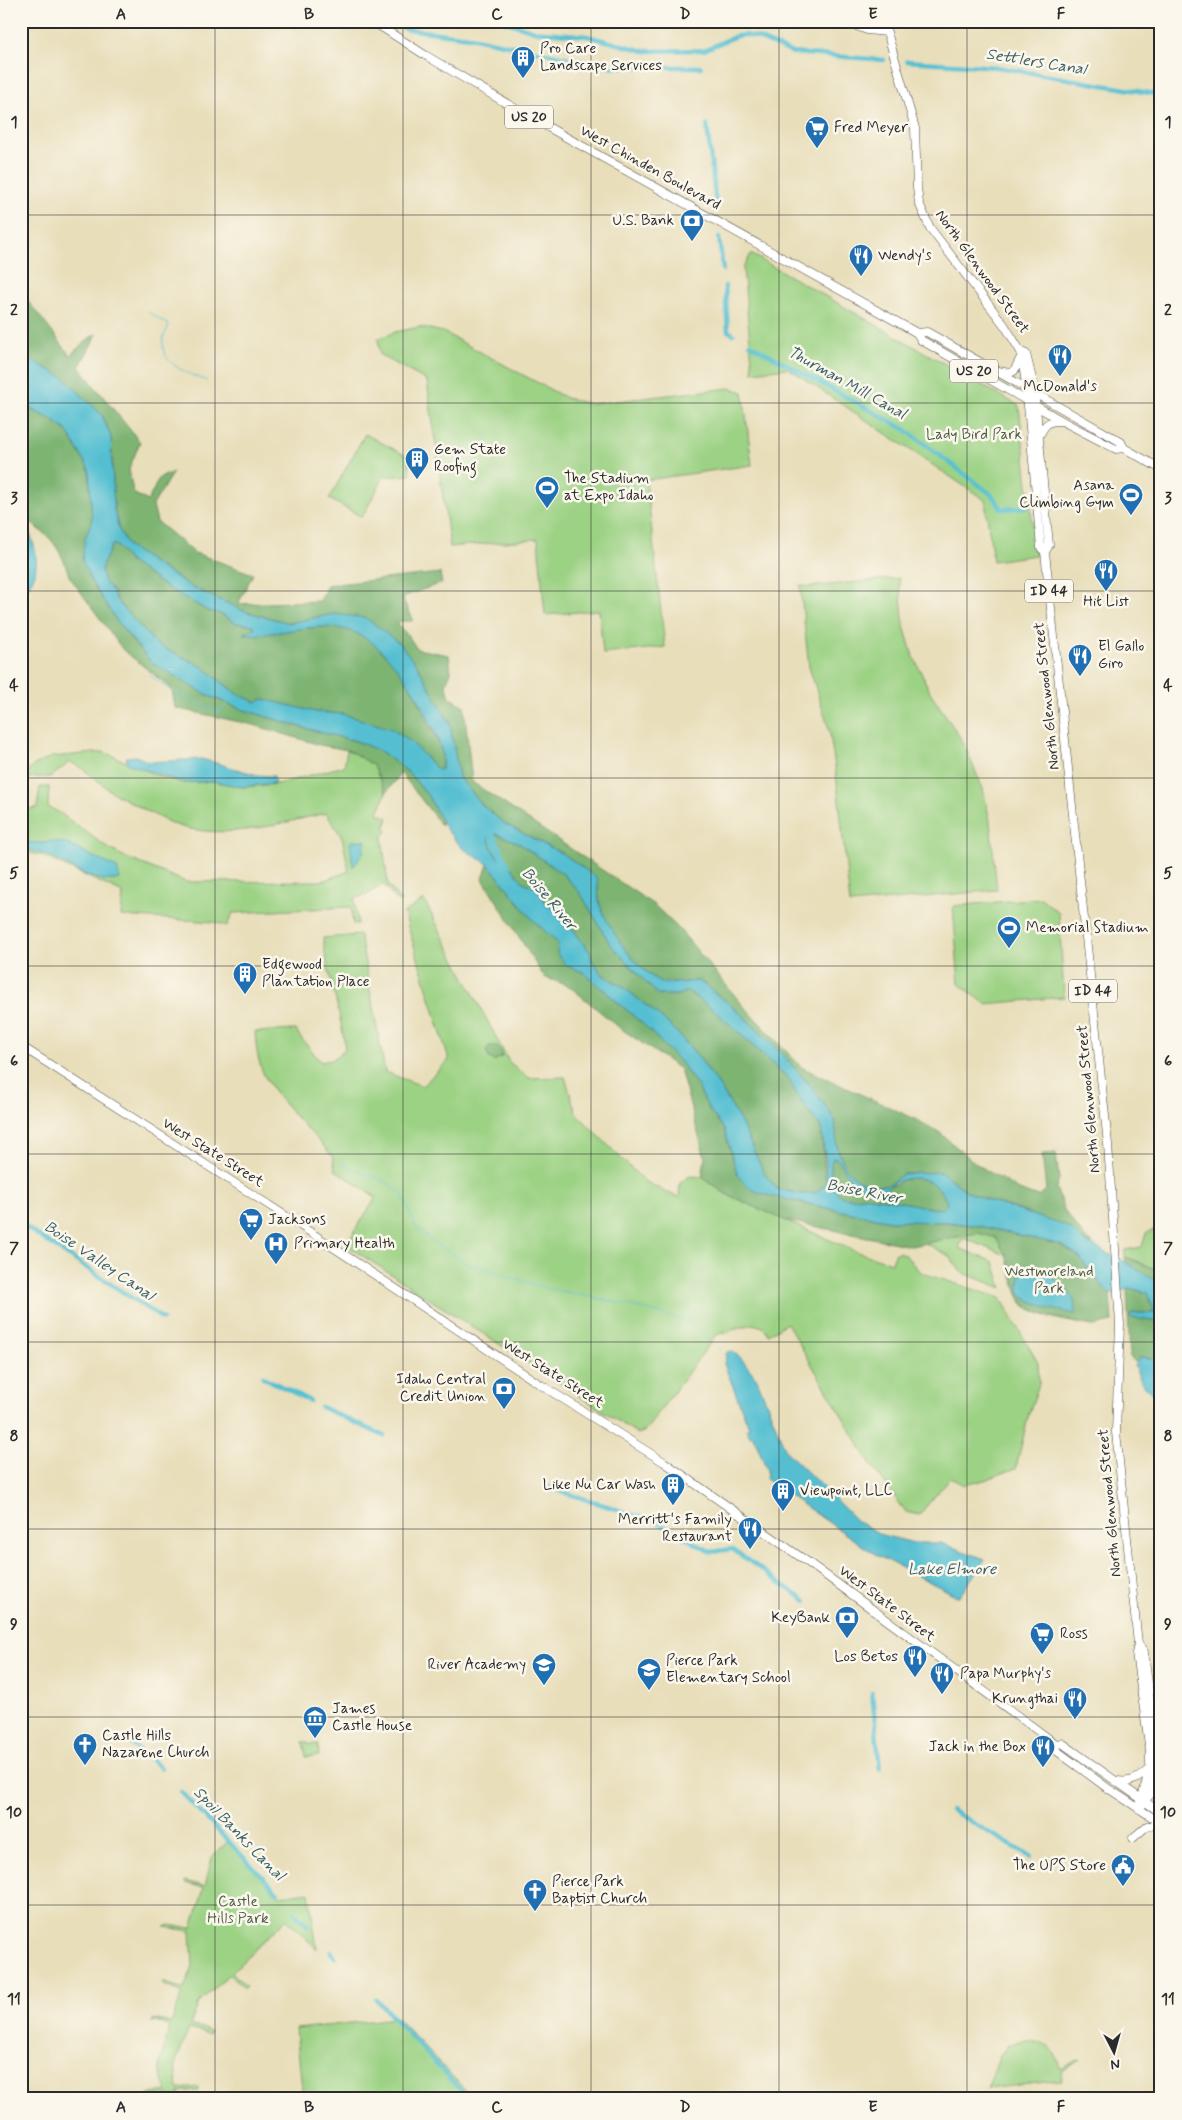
<svg xmlns="http://www.w3.org/2000/svg" width="1182" height="2120" viewBox="0 0 1182 2120" font-family="Mynerve,sans-serif">
  <rect width="100%" height="100%" fill="#fbf7ec"/>
  <filter id="ink" filterUnits="userSpaceOnUse"><feTurbulence type="fractalNoise" baseFrequency=".02" numOctaves="2"/><feDisplacementMap in="SourceGraphic" scale="10" xChannelSelector="R" yChannelSelector="G"/><feConvolveMatrix kernelMatrix="1 2 1 2 8 2 1 2 1" color-interpolation-filters="sRGB"/></filter>
  <filter id="wash" filterUnits="userSpaceOnUse"><feTurbulence type="fractalNoise" baseFrequency=".0096" numOctaves="4" result="noise"/><feDisplacementMap in="SourceGraphic" scale="20" xChannelSelector="R" yChannelSelector="G"/><feGaussianBlur stdDeviation="1.12" result="paint"/><feColorMatrix in="noise" values="0 0 0 0 0 0 0 0 0 0 0 0 0 0 0 0 0 1.4 0 .05"/><feComposite in="paint" operator="in"/></filter>
  <g filter="url(#wash)">
    <rect width="100%" height="100%" fill="#e8deba"/>
    <path fill="#9cd284" stroke="#647e58" d="M751,254L1019,406L1036,555L993,561L985,500L788,368L753,372L743,268Z
      M420,327L443,332L566,398L590,404L730,388L743,392L752,465L646,480L665,647L603,654L599,610L545,615L538,539L450,547L427,381L380,355L378,339L395,332Z
      M365,434L409,457L410,475L384,477L362,517L329,499Z
      M899,578L904,626L912,653L930,692L963,742L983,789L990,821L997,890L850,904L836,773L829,729L809,667L800,585L809,587Z
      M349,741L394,763L386,793L378,813L388,818L385,827L387,832L382,837L388,885L401,901L399,903L383,884L368,894L354,899L358,924L353,925L351,907L233,913L227,926L214,922L121,916L123,893L40,855L21,852V810L37,808L40,787H49L48,807L60,813L108,848L127,858L186,882L322,881L349,871L342,837L326,813C281,823 226,841 179,826C161,820 135,804 117,795C100,785 90,771 70,762L51,777L22,778L34,765L52,757L104,752L161,777L184,783L213,781L242,787L278,784L344,766Z
      M1041,898L1059,913L1064,997L986,1004L959,984L953,906Z
      M424,900L509,1062L529,1078L565,1077L576,1113L644,1181L679,1198L680,1183L690,1176L702,1177L726,1194L857,1252L892,1263L894,1254L898,1252C908,1254 914,1267 922,1273L1001,1298L1038,1363L1039,1384L1029,1413L1016,1468L988,1479L964,1485L950,1478L919,1515L906,1512L872,1466L787,1323L769,1334L763,1327L753,1324L716,1335L645,1431L638,1434L346,1245L376,1197L335,1170L333,1157C311,1131 283,1107 265,1077C258,1064 256,1047 255,1032L296,1030L300,1037L321,1062L332,1060L345,1049C341,1011 327,975 323,938L360,935L385,1072L422,1086L449,1060L404,913Z
      M890,1224L991,1230L1094,1305L1093,1326C1073,1322 1041,1318 1025,1306C1016,1298 1010,1267 1006,1255L963,1238L959,1248L994,1262L1002,1288L961,1272L949,1256Z
      M1161,1227V1271L1125,1257V1250L1142,1247L1146,1233Z
      M303,1742H308L309,1744H318L319,1756L306,1757Z
      M227,1842L279,1896L309,1892L317,1949L286,1919L232,1972L246,1986L244,1988L229,1974L199,2003L190,2025L210,2031L209,2034L189,2029L175,2064L178,2089L199,2087V2090L179,2092V2099H168V2095L149,2097V2094L167,2092L159,2066L170,2026L155,2021L152,2023L153,2019L171,2023L183,1993L162,1984L163,1982L184,1989L193,1966L191,1931L164,1927L169,1925L192,1928L204,1888L185,1883V1881L205,1886L212,1857Z
      M397,2018L474,2099H303L296,2029Z
      M1023,2040C1048,2044 1054,2043 1060,2069L1079,2059L1081,2060L1061,2071L1062,2080L987,2089L1000,2055L1008,2045Z"/>
    <path fill="#7db472" stroke="#54704e" d="M21,292L70,355L92,336L97,334L79,367L140,442L129,469L133,493L148,501L159,478L173,472L153,505L157,522L195,553L253,574L238,604L320,601L327,585L440,573L442,583L405,596L403,600L413,619L412,621H400L397,625L407,634L417,649L449,655L451,672L446,684L450,697L455,701L464,705L472,782L654,905L680,930L741,1003L801,1067L913,1118L939,1132L975,1163L1017,1189L1032,1195L1039,1196L1046,1190L1042,1154L1056,1153L1059,1179L1056,1188L1065,1212L1085,1238L1092,1242V1246L1082,1240L1071,1229L1014,1208L992,1202L968,1192L941,1172L903,1174L890,1184L872,1187L858,1180L845,1169L837,1147L835,1120L782,1054L736,1009L700,981C691,981 668,985 661,982C637,970 608,930 600,905C598,897 598,886 597,878L565,855L505,824L483,806L459,777L450,724L417,665L334,614L289,623L247,612L193,588L129,547L119,530L114,509L111,437L102,415L21,355Z
      M21,403L26,407L53,420L66,430L89,469L92,520L85,538L91,581L118,623L136,646L207,695L241,709L304,728L356,741L382,752L408,772L428,796L441,820V825L401,773L386,793L373,765L348,750L320,745L254,725L175,708L172,689L123,650L69,576C66,563 57,544 46,535C38,529 32,525 27,516L31,503L21,491Z
      M112,545H116L129,561L166,587L208,611L221,614L236,623L254,625V629L245,633C278,637 310,622 344,629C387,638 413,688 430,725C433,733 438,741 441,749C443,755 442,762 442,768L438,770L424,755L343,714L316,712L256,702L237,694L201,666L156,644L117,601L112,590L104,582L101,569Z
      M491,832L517,842L563,874L581,894L610,944L658,995H678L688,991L716,1012L787,1077L804,1106L821,1127L826,1184L816,1193L802,1194L777,1189L764,1173L741,1122L718,1084L697,1055L671,1026L637,998L622,986L604,976L592,961L590,952L561,913L547,905L538,889L523,882L505,860L501,862C495,855 489,845 488,835Z
      M488,864L532,919L558,943L567,966L583,972L644,1025L679,1061L697,1085L710,1111L724,1129L738,1176L797,1202L890,1221L946,1222L979,1226L1061,1245L1077,1255L1110,1295L1112,1322L1093,1326L1047,1316L1025,1306L1019,1296L1006,1255L996,1238L978,1233L911,1246L784,1220L726,1194L702,1177L705,1158L680,1069L620,1028L569,986L544,977L483,879Z
      M489,1046H495L500,1049L503,1056L494,1061L489,1058L486,1051Z
      M833,1158H836C845,1168 849,1184 864,1188C869,1189 891,1186 895,1185C899,1183 901,1180 905,1179C924,1175 942,1185 947,1204L943,1209H935C913,1204 892,1200 870,1197C861,1196 851,1200 842,1197C831,1192 828,1168 833,1158Z
      M1125,1257L1161,1271V1285L1126,1263Z
      M1129,1288L1147,1293L1155,1313H1133L1151,1321H1161V1359L1141,1357L1136,1363L1130,1357L1127,1289Z"/>
    <path fill="#55bfd1" stroke="#40757e" fill-rule="evenodd" d="M21,354L64,378L102,415L111,437L114,510L119,530L129,547L193,588L247,612L289,623L334,614L366,618L399,643L417,665L450,724L459,777L483,806L505,824L565,855L597,878C598,886 598,897 600,905C609,930 637,970 661,982C668,985 691,981 699,981L736,1009L782,1054L814,1090L835,1120L837,1147L845,1168L858,1180L872,1187L890,1184L903,1174L941,1172L968,1192L992,1202L1063,1225L1071,1229L1082,1240L1129,1264L1161,1285V1321H1151L1129,1317L1133,1313H1155L1147,1293L1129,1288L1110,1295L1077,1255L1061,1245L979,1226L947,1222L890,1221L774,1197L757,1192L747,1186L738,1176L724,1129L710,1111L697,1085L679,1061L644,1025L583,972L567,966L557,954L558,943L532,919L488,864L462,848L446,829L428,796L408,772L382,752L356,741L304,728L241,709L207,695L152,663L118,623L91,581L82,561L85,538L92,520L89,469L66,430L53,420L26,407L21,403ZM112,545H116L129,561L166,587L208,611L221,614L236,623L254,625V629L244,634C277,637 310,622 343,629C387,637 428,708 441,749C443,754 442,762 442,768L438,770L411,742L392,729L343,714L316,712L263,699L256,702L237,694L201,666L156,644L117,601L112,590L104,582L101,569ZM491,832L517,842L563,874L581,894L610,944L658,995H678L688,991L716,1012L787,1077L804,1106L821,1127L826,1163V1184L816,1193L802,1194L777,1189L764,1173L741,1122L718,1084L697,1055L671,1026L637,998L622,986L604,976L592,961L590,952L561,913L547,905L538,889L523,882L505,860L501,862C495,855 489,845 488,835ZM833,1158H836C846,1170 848,1183 865,1188C885,1194 890,1183 905,1179C924,1175 942,1185 947,1204L943,1208L935,1209C913,1204 892,1200 870,1197C861,1196 851,1200 843,1197C831,1192 828,1168 833,1158Z
      M21,520C33,535 40,557 34,576C32,583 25,590 21,596Z
      M136,756L149,762L202,759L257,775L274,776L275,783L242,787L213,781L184,783L128,764L126,757Z
      M362,840L366,841L363,853L353,867L350,843L352,841Z
      M50,841L65,843L117,868L120,879C94,887 65,861 41,853C35,851 28,850 21,849V842L44,843Z
      M1037,1267C1049,1274 1065,1286 1073,1298C1075,1303 1075,1309 1075,1314L1047,1308L1022,1297C1017,1286 1018,1279 1024,1269Z
      M732,1351L740,1357L757,1379L786,1451L858,1522L882,1535L914,1543H941L985,1559L959,1597L873,1553L766,1479L767,1470L753,1435L750,1436L746,1429L749,1427L724,1364L727,1352Z
      M1140,1357L1161,1359V1399L1144,1387L1134,1366Z"/>
    <g fill="none" stroke-linecap="round" stroke-linejoin="round">
      <path stroke="#55bfd1" stroke-width="1" d="M148,312L169,325C167,330 163,336 163,341C160,365 190,374 207,381
        M149,675L173,692L193,701
        M195,702L220,712L228,703
        M343,1164L388,1183L402,1194L416,1227L439,1246L472,1266L487,1268L506,1276L547,1288L625,1304L689,1322L712,1343
        M717,1348L726,1357"/>
      <path stroke="#55bfd1" stroke-width="4.5" d="M393,21L406,29L470,37L612,67H701
        M504,21L534,31L587,36L645,51L704,50L736,36L746,35L758,38L793,53L884,60
        M907,61L997,67L1161,95
        M707,125L716,206
        M719,238L723,270
        M725,286L728,331L733,334
        M750,344L906,430L991,494L1002,509L1026,507
        M21,1224L163,1319
        M263,1377L310,1401
        M321,1407L384,1436
        M548,1487L659,1523L711,1552L732,1549L806,1601
        M21,1652L23,1653
        M872,1693L880,1769
        M131,1744L161,1768
        M181,1792L278,1893
        M951,1810L1031,1857
        M295,1913L308,1926
        M331,1952L335,1957
        M376,1999L469,2099"/>
      <path stroke="#55bfd1" stroke-width="8" d="M486,823L508,869"/>
    </g>
  </g>
  <g filter="url(#ink)">
    <g fill="none" stroke-linecap="round" stroke-linejoin="round">
      <defs>
        <path id="major" d="M372,21L425,55L521,112L917,333L921,340L1064,422L1116,449L1124,448L1161,469
          M843,21L867,30L887,32L915,128L917,188L919,203L930,228L1005,326L1021,352L1026,354L1034,387L1049,545L1045,552
          M917,333L927,332L1121,442L1124,448
          M1021,352L1026,384L1041,548L1045,552L1108,1144L1120,1324L1116,1432L1138,1644L1136,1653L1150,1752V1768L1139,1809
          M998,371L1010,373L1014,371L1021,357
          M1038,438C1044,427 1046,420 1060,421
          M21,1046L292,1220L541,1385L664,1462L809,1563L1056,1744L1057,1751L1106,1787L1161,1823
          M1138,1644L1144,1652L1158,1761L1151,1793L1142,1805
          M1056,1744L1062,1743L1161,1813
          M1117,1781C1132,1783 1138,1779 1149,1769
          M1133,1838L1147,1826L1161,1825"/>
      </defs>
      <use href="#major" stroke="#474640" stroke-width="9"/>
      <use href="#major" stroke="#fff" stroke-width="8"/>
    </g>
  </g>
  <path fill="none" stroke="#2b2b2b" stroke-width="1" stroke-opacity="0.55" d="M215,21V2099M403,21V2099M591,21V2099M779,21V2099M967,21V2099M21,215H1161M21,403H1161M21,591H1161M21,778H1161M21,966H1161M21,1154H1161M21,1342H1161M21,1529H1161M21,1717H1161M21,1905H1161"/>
  <defs>
    <symbol id="building-pin" viewBox="-11 -11 22 30"><path d="M0 17L-7.5 6A9.5 9.5 0 1 1 7.5 6Z" fill="#1f6fb2" stroke="#fbf7ec"/><path d="M-4-6H4V6H1V3H-1V6H-4ZM-2.5-4.3h1.7v1.8h-1.7ZM.8-4.3h1.7v1.8H.8ZM-2.5-1h1.7V.8h-1.7ZM.8-1h1.7V.8H.8Z" fill="#fff"/></symbol>
    <symbol id="supermarket-pin" viewBox="-11 -11 22 30"><path d="M0 17L-7.5 6A9.5 9.5 0 1 1 7.5 6Z" fill="#1f6fb2" stroke="#fbf7ec"/><path d="M-6-5.5h2.5l.6 2H6L4.5 2H-2.5L-4.4-4H-6ZM-1.5 3.2a1.3 1.3 0 1 0 .1 0ZM3 3.2a1.3 1.3 0 1 0 .1 0Z" fill="#fff"/></symbol>
    <symbol id="bank-pin" viewBox="-11 -11 22 30"><path d="M0 17L-7.5 6A9.5 9.5 0 1 1 7.5 6Z" fill="#1f6fb2" stroke="#fbf7ec"/><path d="M-6-4H6V4H-6ZM0-2.3a2.3 2.3 0 1 0 0 4.6a2.3 2.3 0 1 0 0-4.6Z" fill="#fff"/></symbol>
    <symbol id="restaurant-pin" viewBox="-11 -11 22 30"><path d="M0 17L-7.5 6A9.5 9.5 0 1 1 7.5 6Z" fill="#1f6fb2" stroke="#fbf7ec"/><path d="M-5-6h1v4h1v-4h1v4h1v-4h1v5L-1.5 .5V6h-2V.5L-5-1ZM5-6V6H3V1.5H1.5Q1.5-4 5-6Z" fill="#fff"/></symbol>
    <symbol id="stadium-pin" viewBox="-11 -11 22 30"><path d="M0 17L-7.5 6A9.5 9.5 0 1 1 7.5 6Z" fill="#1f6fb2" stroke="#fbf7ec"/><path d="M0-5a6.5 5 0 1 0 0 10a6.5 5 0 1 0 0-10ZM-3.5-1.8h7v3.6h-7Z" fill="#fff"/></symbol>
    <symbol id="hospital-pin" viewBox="-11 -11 22 30"><path d="M0 17L-7.5 6A9.5 9.5 0 1 1 7.5 6Z" fill="#1f6fb2" stroke="#fbf7ec"/><path d="M-5-5h3v3.5h4V-5h3V5h-3V1.5h-4V5h-3Z" fill="#fff"/></symbol>
    <symbol id="school-pin" viewBox="-11 -11 22 30"><path d="M0 17L-7.5 6A9.5 9.5 0 1 1 7.5 6Z" fill="#1f6fb2" stroke="#fbf7ec"/><path d="M0-5L7-2L0 1L-7-2ZM-4 1L0 2.5L4 1V4Q0 6-4 4Z" fill="#fff"/></symbol>
    <symbol id="museum-pin" viewBox="-11 -11 22 30"><path d="M0 17L-7.5 6A9.5 9.5 0 1 1 7.5 6Z" fill="#1f6fb2" stroke="#fbf7ec"/><path d="M0-6L6-3V-2H-6V-3ZM-5-1h2V3h-2ZM-1-1h2V3h-2ZM3-1h2V3H3ZM-6 4H6V6H-6Z" fill="#fff"/></symbol>
    <symbol id="church-pin" viewBox="-11 -11 22 30"><path d="M0 17L-7.5 6A9.5 9.5 0 1 1 7.5 6Z" fill="#1f6fb2" stroke="#fbf7ec"/><path d="M-1.2-6h2.4v3.5h3.3v2.4h-3.3V6h-2.4V-.1h-3.3v-2.4h3.3Z" fill="#fff"/></symbol>
    <symbol id="civic-pin" viewBox="-11 -11 22 30"><path d="M0 17L-7.5 6A9.5 9.5 0 1 1 7.5 6Z" fill="#1f6fb2" stroke="#fbf7ec"/><path d="M-.6-6.5H3V-4.5H.6V-3L4-1V1h2V6H-6V1h2V-1L-.6-3ZM-1.2 2.5V6h2.4V2.5Z" fill="#fff"/></symbol>
  </defs>
  <g fill-rule="evenodd">
    <use href="#building-pin" x="509" y="44" width="28" height="38"/>
    <use href="#supermarket-pin" x="803" y="114" width="28" height="38"/>
    <use href="#bank-pin" x="678" y="207" width="28" height="38"/>
    <use href="#restaurant-pin" x="847" y="242" width="28" height="38"/>
    <use href="#restaurant-pin" x="1046" y="342" width="28" height="38"/>
    <use href="#building-pin" x="403" y="445" width="28" height="38"/>
    <use href="#stadium-pin" x="533" y="474" width="28" height="38"/>
    <use href="#stadium-pin" x="1117" y="481" width="28" height="38"/>
    <use href="#restaurant-pin" x="1092" y="557" width="28" height="38"/>
    <use href="#restaurant-pin" x="1066" y="642" width="28" height="38"/>
    <use href="#stadium-pin" x="995" y="914" width="28" height="38"/>
    <use href="#building-pin" x="231" y="960" width="28" height="38"/>
    <use href="#supermarket-pin" x="237" y="1206" width="28" height="38"/>
    <use href="#hospital-pin" x="262" y="1230" width="28" height="38"/>
    <use href="#bank-pin" x="490" y="1375" width="28" height="38"/>
    <use href="#building-pin" x="659" y="1471" width="28" height="38"/>
    <use href="#building-pin" x="769" y="1477" width="28" height="38"/>
    <use href="#restaurant-pin" x="736" y="1515" width="28" height="38"/>
    <use href="#bank-pin" x="833" y="1604" width="28" height="38"/>
    <use href="#supermarket-pin" x="1028" y="1620" width="28" height="38"/>
    <use href="#restaurant-pin" x="901" y="1643" width="28" height="38"/>
    <use href="#school-pin" x="530" y="1651" width="28" height="38"/>
    <use href="#school-pin" x="635" y="1656" width="28" height="38"/>
    <use href="#restaurant-pin" x="928" y="1660" width="28" height="38"/>
    <use href="#restaurant-pin" x="1061" y="1685" width="28" height="38"/>
    <use href="#museum-pin" x="301" y="1704" width="28" height="38"/>
    <use href="#church-pin" x="71" y="1731" width="28" height="38"/>
    <use href="#restaurant-pin" x="1029" y="1733" width="28" height="38"/>
    <use href="#civic-pin" x="1109" y="1852" width="28" height="38"/>
    <use href="#church-pin" x="521" y="1877" width="28" height="38"/>
  </g>
  <g text-anchor="middle" dominant-baseline="central" stroke-width="5" stroke-linejoin="round" paint-order="stroke">
    <g fill="#fbf7ec" stroke="#696865" stroke-width="1">
      <rect x="505" y="105.5" width="48" height="23" rx="4"/>
      <rect x="950" y="359.5" width="48" height="23" rx="4"/>
      <rect x="1025" y="579.5" width="48" height="23" rx="4"/>
      <rect x="1069" y="979.5" width="48" height="23" rx="4"/>
    </g>
    <g font-size="14" font-weight="bold" fill="#2b2b2b">
      <text x="529" y="117">US 20</text>
      <text x="974" y="371">US 20</text>
      <text x="1049" y="591">ID 44</text>
      <text x="1093" y="991">ID 44</text>
    </g>
    <g font-size="15" fill="#2b2b2b" stroke="#fbf7ec" text-anchor="start">
      <text x="540" y="49">Pro Care<tspan x="540" dy="17">Landscape Services</tspan></text>
      <text x="834" y="128">Fred Meyer</text>
      <text x="674" y="221" text-anchor="end">U.S. Bank</text>
      <text x="878" y="256">Wendy's</text>
      <text x="1060" y="387" text-anchor="middle">McDonald's</text>
      <text x="434" y="450">Gem State<tspan x="434" dy="17">Roofing</tspan></text>
      <text x="564" y="479">The Stadium<tspan x="564" dy="17">at Expo Idaho</tspan></text>
      <text x="1114" y="486" text-anchor="end">Asana<tspan x="1114" dy="17">Climbing Gym</tspan></text>
      <text x="1106" y="602" text-anchor="middle">Hit List</text>
      <text x="1098" y="647">El Gallo<tspan x="1098" dy="17">Giro</tspan></text>
      <text x="1026" y="928">Memorial Stadium</text>
      <text x="262" y="965">Edgewood<tspan x="262" dy="17">Plantation Place</tspan></text>
      <text x="268" y="1220">Jacksons</text>
      <text x="294" y="1244">Primary Health</text>
      <text x="486" y="1380" text-anchor="end">Idaho Central<tspan x="486" dy="17">Credit Union</tspan></text>
      <text x="656" y="1485" text-anchor="end">Like Nu Car Wash</text>
      <text x="800" y="1491">Viewpoint, LLC</text>
      <text x="732" y="1520" text-anchor="end">Merritt's Family<tspan x="732" dy="17">Restaurant</tspan></text>
      <text x="830" y="1618" text-anchor="end">KeyBank</text>
      <text x="1060" y="1634">Ross</text>
      <text x="898" y="1657" text-anchor="end">Los Betos</text>
      <text x="666" y="1661">Pierce Park<tspan x="666" dy="17">Elementary School</tspan></text>
      <text x="526" y="1665" text-anchor="end">River Academy</text>
      <text x="960" y="1674">Papa Murphy's</text>
      <text x="1058" y="1699" text-anchor="end">Krungthai</text>
      <text x="332" y="1709">James<tspan x="332" dy="17">Castle House</tspan></text>
      <text x="102" y="1736">Castle Hills<tspan x="102" dy="17">Nazarene Church</tspan></text>
      <text x="1026" y="1747" text-anchor="end">Jack in the Box</text>
      <text x="1106" y="1866" text-anchor="end">The UPS Store</text>
      <text x="552" y="1882">Pierce Park<tspan x="552" dy="17">Baptist Church</tspan></text>
    </g>
    <g font-size="15" fill="#2b2b2b" stroke="#fbf7ec">
      <text transform="translate(650 168) rotate(29)">West Chinden Boulevard</text>
      <text transform="translate(982 272) rotate(54)">North Glenwood Street</text>
      <text transform="translate(1047 696) rotate(-96)">North Glenwood Street</text>
      <text transform="translate(1089 1099) rotate(-95)">North Glenwood Street</text>
      <text transform="translate(213 1153) rotate(32)">West State Street</text>
      <text transform="translate(553 1374) rotate(32)">West State Street</text>
      <text transform="translate(1110 1503) rotate(-95)">North Glenwood Street</text>
      <text transform="translate(887 1604) rotate(37)">West State Street</text>
    </g>
    <g font-size="15" fill="#4d5d46" stroke="#fbf7ec">
      <text x="974" y="435">Lady Bird Park</text>
      <text x="1049" y="1272">Westmoreland<tspan x="1049" dy="17">Park</tspan></text>
      <text x="238" y="1902">Castle<tspan x="238" dy="17">Hills Park</tspan></text>
    </g>
    <g font-size="16" font-style="italic" fill="#3a5f65" stroke="#fbf7ec">
      <text transform="translate(1036 62) rotate(9)">Settlers Canal</text>
      <text transform="translate(847 383) rotate(29)">Thurman Mill Canal</text>
      <text transform="translate(549 899) rotate(50)">Boise River</text>
      <text transform="translate(864 1192) rotate(11)">Boise River</text>
      <text transform="translate(99 1261) rotate(34)">Boise Valley Canal</text>
      <text x="952" y="1569">Lake Elmore</text>
      <text transform="translate(239 1834) rotate(46)">Spoil Banks Canal</text>
    </g>
  </g>
  <rect width="1182" height="2120" fill="none" stroke="#fbf7ec" stroke-width="55"/>
  <g transform="translate(1114 2052) rotate(174)" stroke="#fbf7ec" stroke-width="4" paint-order="stroke">
  <path d="M0-4L9 19L0 12L-9 19Z" fill="#2b2b2b"/>
  <text y="-8" font-size="14" font-weight="bold" text-anchor="middle" fill="#2b2b2b">N</text>
  </g>
  <rect x="28" y="28" width="1126" height="2064" fill="none" stroke="#2b2b2b" stroke-width="2"/>
  <g font-size="16" text-anchor="middle" font-weight="bold" fill="#2b2b2b">
    <text x="121" y="19">A</text>
    <text x="309" y="19">B</text>
    <text x="497" y="19">C</text>
    <text x="685" y="19">D</text>
    <text x="873" y="19">E</text>
    <text x="1061" y="19">F</text>
    <text x="14" y="127">1</text>
    <text x="1168" y="127">1</text>
    <text x="14" y="315">2</text>
    <text x="1168" y="315">2</text>
    <text x="14" y="503">3</text>
    <text x="1168" y="503">3</text>
    <text x="14" y="690">4</text>
    <text x="1168" y="690">4</text>
    <text x="14" y="878">5</text>
    <text x="1168" y="878">5</text>
    <text x="14" y="1066">6</text>
    <text x="1168" y="1066">6</text>
    <text x="14" y="1253">7</text>
    <text x="1168" y="1253">7</text>
    <text x="14" y="1441">8</text>
    <text x="1168" y="1441">8</text>
    <text x="14" y="1629">9</text>
    <text x="1168" y="1629">9</text>
    <text x="14" y="1817">10</text>
    <text x="1168" y="1817">10</text>
    <text x="14" y="2004">11</text>
    <text x="1168" y="2004">11</text>
    <text x="121" y="2112">A</text>
    <text x="309" y="2112">B</text>
    <text x="497" y="2112">C</text>
    <text x="685" y="2112">D</text>
    <text x="873" y="2112">E</text>
    <text x="1061" y="2112">F</text>
  </g>
</svg>
